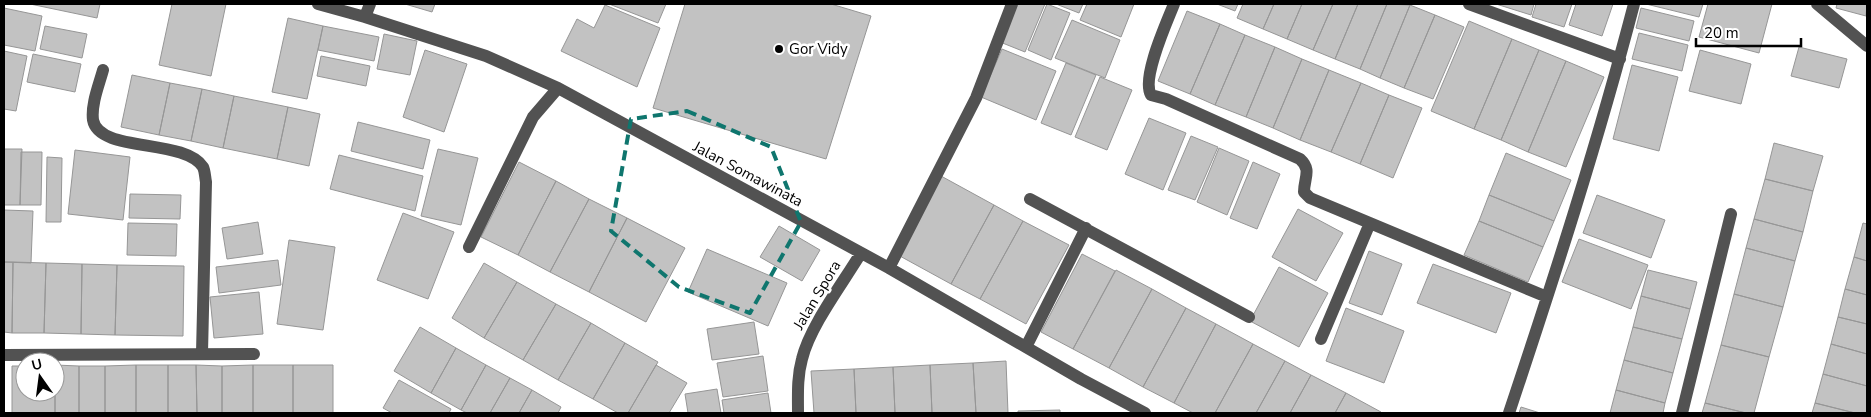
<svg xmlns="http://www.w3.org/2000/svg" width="1871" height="417" viewBox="0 0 1871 417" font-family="'Nunito Sans',sans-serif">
  <rect width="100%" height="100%" fill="#fff"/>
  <path fill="#c2c2c2" stroke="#969696" d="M30,4H100L97,18Z
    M172,4H226L211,76L159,65Z
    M405,4H435L432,12Z
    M609,4H666L658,23Z
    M685,4H831L871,16L826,159L653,108Z
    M1017,4H1045L1025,52L1000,42Z
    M1047,4L1070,13L1051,60L1028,50Z
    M1056,4H1083L1079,13Z
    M1087,4H1134L1121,37L1080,20Z
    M1217,4H1238L1235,11Z
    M1243,4H1274L1263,29L1237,18Z
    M1274,4H1302L1287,39L1263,29Z
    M1302,4H1333L1313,50L1287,39Z
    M1333,4H1358L1335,59L1313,50Z
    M1358,4H1387L1360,69L1335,59Z
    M1387,4L1410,5L1380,78L1360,69Z
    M1496,4H1534L1531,15Z
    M1536,4H1572L1564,27L1532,17Z
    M1576,4H1613L1602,36L1569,25Z
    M1646,4H1703L1699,17Z
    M1708,4H1772L1759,53L1699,37Z
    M1837,4H1867L1866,16L1836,8Z
    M605,5L660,28L637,87L561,51L577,19L594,28Z
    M1410,5L1435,15L1404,88L1380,78Z
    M4,8L42,16L35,51L4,45Z
    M1641,8L1694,21L1689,41L1636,28Z
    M1187,11L1220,24L1190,94L1158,81Z
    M1435,15L1464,27L1433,99L1404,88Z
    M288,18L323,26L307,99L272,92Z
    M1072,20L1120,40L1105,78L1055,58Z
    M1469,21L1512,39L1474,129L1431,111Z
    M1220,24L1245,35L1215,105L1190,94Z
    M45,26L87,34L82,58L40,49Z
    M323,26L379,37L374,61L318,50Z
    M1639,33L1688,45L1682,71L1632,59Z
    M384,34L417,41L410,75L377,69Z
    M1245,35L1275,47L1246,117L1215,105Z
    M1512,39L1539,50L1501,140L1474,129Z
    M1275,47L1302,59L1273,128L1246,117Z
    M1799,47L1847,59L1839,88L1791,76Z
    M1002,49L1056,71L1036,120L981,97Z
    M425,50L467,64L444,132L403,117Z
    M1539,50L1566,61L1528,152L1501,140Z
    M1700,50L1751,64L1741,104L1689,91Z
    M4,51L27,56L16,111L4,109Z
    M33,54L81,64L75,92L27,82Z
    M321,56L370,66L366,86L317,76Z
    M1302,59L1329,70L1300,140L1273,128Z
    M1566,61L1604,77L1566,167L1528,152Z
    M1066,63L1096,75L1071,135L1041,123Z
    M1632,65L1678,77L1659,151L1613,139Z
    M1329,70L1361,83L1331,152L1300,140Z
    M132,75L170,83L159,135L121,127Z
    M1100,77L1132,90L1107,150L1075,137Z
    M170,83L202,89L191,141L159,135Z
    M1361,83L1389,95L1360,164L1331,152Z
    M202,89L234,96L223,148L191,141Z
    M1389,95L1422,108L1393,178L1360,164Z
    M234,96L288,107L277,159L223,148Z
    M288,107L320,114L309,166L277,159Z
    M1149,118L1186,133L1163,190L1125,174Z
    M358,122L430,140L423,169L351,151Z
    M1191,136L1218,147L1195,200L1168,190Z
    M1774,143L1823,156L1813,191L1765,179Z
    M1219,148L1249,161L1227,215L1197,202Z
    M4,149H22L20,205H4Z
    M438,149L478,158L461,225L421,216Z
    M75,150L130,157L123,220L68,214Z
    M21,152H42L41,205H20Z
    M1506,153L1571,180L1554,221L1489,195Z
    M339,155L423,176L415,211L330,189Z
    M47,157L62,158L61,222H46Z
    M519,162L556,181L518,255L481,237Z
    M1253,162L1280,174L1257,229L1230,218Z
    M941,176L994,205L951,284L898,255Z
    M1765,179L1813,191L1803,232L1754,219Z
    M556,181L589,199L550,272L518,255Z
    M130,194L181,195L180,219L129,218Z
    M1489,195L1554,221L1543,247L1479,221Z
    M1597,195L1665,220L1651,258L1583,233Z
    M589,199L627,218L589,292L550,272Z
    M994,205L1023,221L980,299L951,284Z
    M1298,209L1343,233L1316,281L1272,257Z
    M4,210L33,211L31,263L4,262Z
    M403,213L454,232L428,299L377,280Z
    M627,218L685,248L646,322L589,292Z
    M1754,219L1803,232L1795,261L1746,248Z
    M1023,221L1069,245L1026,324L980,299Z
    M1479,221L1543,247L1528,282L1464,255Z
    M258,222L263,254L227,259L222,228Z
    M128,223L177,224L176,256L127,255Z
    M1863,223L1867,224V261L1854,257Z
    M779,226L820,250L802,281L760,257Z
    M1579,239L1648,265L1631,309L1562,282Z
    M289,240L335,247L323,330L277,324Z
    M1746,248L1795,261L1783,307L1734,294Z
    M707,249L787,283L768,326L688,292Z
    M1369,251L1402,264L1382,315L1349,303Z
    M1082,254L1115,271L1073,349L1041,332Z
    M1854,257L1867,261V295L1845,289Z
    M278,260L281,285L219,293L216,267Z
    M4,262H13L12,333L4,332Z
    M13,262L46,263L44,333H12Z
    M46,263L82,264L81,334L44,333Z
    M484,263L517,282L484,338L452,318Z
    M82,264L117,265L115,335L81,334Z
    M1433,264L1511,293L1496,333L1417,303Z
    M117,265L184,266L183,336L115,335Z
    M1279,267L1328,293L1299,347L1250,321Z
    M1116,270L1152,289L1109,368L1073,349Z
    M1648,270L1697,282L1690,309L1641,296Z
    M517,282L556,304L523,360L484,338Z
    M1152,289L1186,308L1143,387L1109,368Z
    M1845,289L1867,295V324L1838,317Z
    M259,292L263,334L214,338L210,297Z
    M1734,294L1783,307L1769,357L1721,345Z
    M1641,296L1690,309L1682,339L1633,327Z
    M556,304L591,323L558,380L523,360Z
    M1186,308L1216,324L1174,403L1143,387Z
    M1346,308L1404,331L1384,383L1326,361Z
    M1838,317L1867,324V354L1831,344Z
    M754,322L759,354L712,360L707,329Z
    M591,323L625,343L593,399L558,380Z
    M1216,324L1253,344L1215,413H1193L1174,403Z
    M420,327L456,348L431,393L394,371Z
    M1633,327L1682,339L1673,373L1624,360Z
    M625,343L658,362L628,413H618L593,399Z
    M1253,344L1285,361L1256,413H1215Z
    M1831,344L1867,354V386L1823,374Z
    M1721,345L1769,357L1754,413H1746L1705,403Z
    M456,348L486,365L461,410L431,393Z
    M763,356L768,391L723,397L717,363Z
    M1624,360L1673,373L1665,403L1616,390Z
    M1006,361L1008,413H976L973,363Z
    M1285,361L1311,375L1290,413H1256Z
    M973,363L976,413H932L930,365Z
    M55,365L79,366V413H55Z
    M136,365H168V413H136Z
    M136,365V413H105V366Z
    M168,365H196L197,413H168Z
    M196,365L222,366V413H197Z
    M253,365H293V413H253Z
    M253,365V413H222V366Z
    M293,365H333V413H293Z
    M486,365L510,378L490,413H467L461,410Z
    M656,365L687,383L669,413H628Z
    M930,365L932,413H895L893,367Z
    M12,366H25V392H55V413H12Z
    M79,366H105V413H79Z
    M893,367L895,413H856L854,369Z
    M854,369L856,413H814L811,371Z
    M1823,374L1867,386V413H1855L1815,403Z
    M1311,375L1346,393L1335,413H1290Z
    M510,378L532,390L519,413H490Z
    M399,380L451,409L449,413H392L383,408Z
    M717,389L721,413H688L685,394Z
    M532,390L561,407L558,413H519Z
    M1616,390L1665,403L1663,413H1610Z
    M768,393L771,413H724L722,400Z
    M1346,393L1381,412L1380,413H1335Z
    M1705,403L1746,413H1702Z
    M1815,403L1855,413H1812Z
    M1521,407L1540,413H1519Z
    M1060,410V413H1018V411Z"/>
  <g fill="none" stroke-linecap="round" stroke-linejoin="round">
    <path stroke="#525252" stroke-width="12" d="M318,4L365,17L486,56L558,88L889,268L1081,379L1145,413
      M1174,4C1167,22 1141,78 1151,95L1166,99L1300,159C1312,170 1304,178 1304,192L1310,198L1547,297
      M1469,4L1620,59
      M1817,4L1867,46
      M365,17L370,4
      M103,70C99,85 91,104 93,120C99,153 184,138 203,167C205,171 205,177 206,182L202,353
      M1030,199L1249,317
      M469,247L533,117L558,88
      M889,268L976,98L1012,4
      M1321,339L1370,223
      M1026,347L1086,228
      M4,355L254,354
      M798,413C798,395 797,377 802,359C810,326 843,283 861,253
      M1509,413C1554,278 1598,142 1634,4
      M1682,413L1731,214"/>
  </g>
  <path fill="none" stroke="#0f766e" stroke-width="4" stroke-dasharray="10 6" stroke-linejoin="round" d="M687,111L771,147L801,222L750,313L679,287L611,231L631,119Z"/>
  <circle fill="#000" stroke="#fff" stroke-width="2" cx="779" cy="49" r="5"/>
  <g text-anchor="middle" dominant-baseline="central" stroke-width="5" stroke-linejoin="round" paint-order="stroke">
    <g font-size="15" fill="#000" stroke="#fff" text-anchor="start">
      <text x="789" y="49">Gor Vidy</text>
    </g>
    <g font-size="15" fill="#000" stroke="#fff">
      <text transform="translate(748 174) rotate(28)">Jalan Somawinata</text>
      <text transform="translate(817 295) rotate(-59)">Jalan Spora</text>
    </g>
  </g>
  <rect width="1871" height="417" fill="none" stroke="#000000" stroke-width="10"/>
  <g transform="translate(40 377) rotate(346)"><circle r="24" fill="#ffffff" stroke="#999999"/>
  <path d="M0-4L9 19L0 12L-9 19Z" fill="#000000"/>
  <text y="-8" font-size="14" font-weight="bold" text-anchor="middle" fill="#000000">U</text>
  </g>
  <path d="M1696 38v8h105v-8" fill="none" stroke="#000000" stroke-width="2.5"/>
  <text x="1704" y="38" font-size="15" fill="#000000" stroke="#ffffff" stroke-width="4" paint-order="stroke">20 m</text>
</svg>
